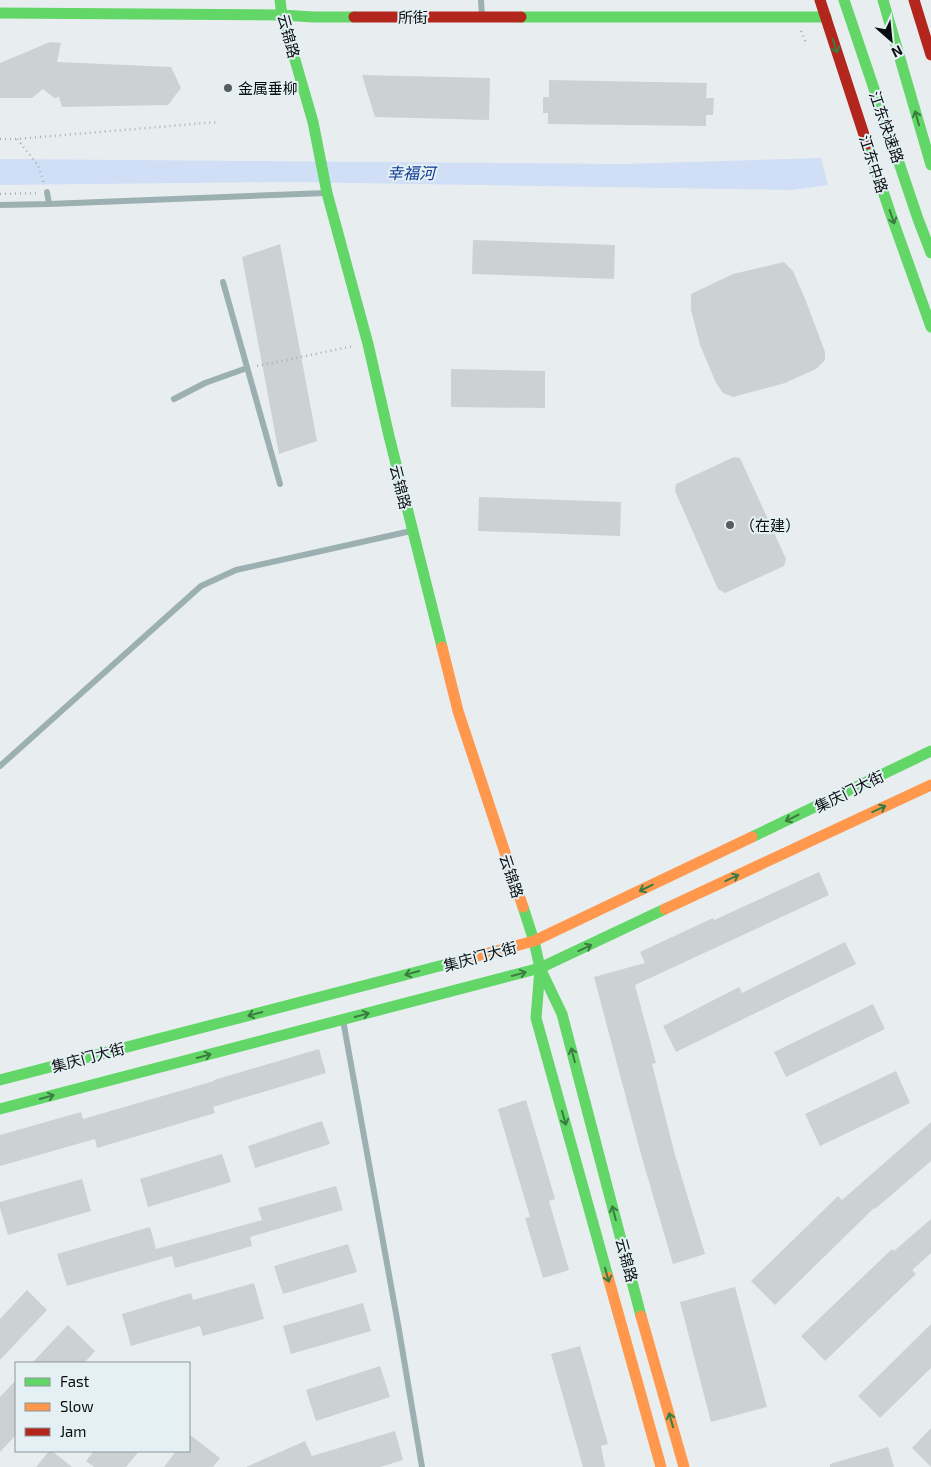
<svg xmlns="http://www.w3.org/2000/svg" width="931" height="1467" viewBox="0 0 931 1467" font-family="'Exo 2','Noto Sans SC',sans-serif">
  <rect width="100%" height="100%" fill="#e8eef0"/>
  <path fill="#d0def6" d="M821,158L828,185L792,190L291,182L0,185V159L623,164Z"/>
  <path fill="#ccd1d3" d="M50,42L61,43L57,62L171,67L181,88L168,105L62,107L59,97L54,98L43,89L32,98H0V63Z
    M362,75L490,78L489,120L375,117Z
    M549,80L707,83L706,98H714L713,115H706V126L548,124V113H543V97H549Z
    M473,240L615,245L614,279L472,274Z
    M280,244L317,441L279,454L242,257Z
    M784,262L793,271L806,301L825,352V360L816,369L785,383L733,397L723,393L716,383L700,345L691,310V294L733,274Z
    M451,369L545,371V408L451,407Z
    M734,457L740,458L786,559L784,566L725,593L718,589L675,491L676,484Z
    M479,497L621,502L620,536L478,531Z
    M819,872L829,895L635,985L656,1063L652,1064L675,1155L705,1254L673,1264L642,1158L594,977L645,963L640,952L713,918L714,920Z
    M845,942L856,964L676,1052L663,1026L739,987L742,993Z
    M873,1004L885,1029L786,1077L774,1052Z
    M319,1049L326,1073L213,1107L215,1113L97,1148L95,1139L0,1166V1135L81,1112L83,1119L214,1081V1080Z
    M896,1071L910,1103L820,1146L805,1114Z
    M526,1100L555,1199L549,1201L569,1270L543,1278L525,1218L530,1217L498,1109Z
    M322,1121L330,1144L255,1168L248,1146Z
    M931,1122V1161L875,1209L874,1208L775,1305L751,1281L838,1196L842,1200Z
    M222,1154L231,1182L148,1207L140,1179Z
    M82,1179L91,1211L8,1235L0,1208V1202Z
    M336,1186L343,1210L250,1237L252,1246L175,1268L172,1256L67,1286L57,1254L150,1227L156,1249L262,1220L258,1208Z
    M931,1219V1253L912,1270L916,1274L825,1361L801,1336L892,1249L894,1251Z
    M348,1244L357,1272L283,1294L274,1266Z
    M254,1283L264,1319L203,1336L200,1326L131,1346L122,1314L191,1293L193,1300Z
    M735,1287L767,1407L711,1422L680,1302Z
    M27,1290L47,1310L0,1360V1319Z
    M363,1303L371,1331L291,1354L283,1326Z
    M931,1324V1368L880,1418L858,1396Z
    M68,1325L95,1351L84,1363H32Z
    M580,1346L608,1444L601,1446L605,1467H583L551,1354Z
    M380,1366L390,1397L316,1421L306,1390Z
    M16,1380V1435L0,1452V1397Z
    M931,1428V1467L912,1448Z
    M395,1431L403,1460L380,1467H246L305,1441L312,1456Z
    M189,1434L220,1458L213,1467H164L176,1451H189Z
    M888,1447L894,1467H830V1464Z
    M49,1451H52L72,1467H36Z
    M94,1451H139L126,1467H94L86,1461Z"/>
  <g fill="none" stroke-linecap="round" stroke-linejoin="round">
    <path stroke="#a2b1b3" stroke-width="2.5" stroke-dasharray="1 4" stroke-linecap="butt" d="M801,31L806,43
      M0,139H17L217,122
      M17,139L38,165L44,184
      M0,194L37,193
      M257,366L354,346"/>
    <path stroke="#9cb0b2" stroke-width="6" d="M481,0L482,16
      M47,192L49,204
      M0,205L49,204L326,193
      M223,282L280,484
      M174,399L205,383L247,368
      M0,766L201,586L236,570L411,531
      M343,1020L399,1330L422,1467"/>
    <path stroke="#63d668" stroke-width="11" d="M280,0L282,15L313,122L327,193L368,344L389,436L442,647
      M0,13L282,15L313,17H354
      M521,17H826
      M867,144L891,215L931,327
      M752,837L931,751
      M523,907L534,941L540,968L562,1014L641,1316
      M540,969L536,1018L608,1277
      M0,1080L451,963
      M0,1109L540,968L665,909"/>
    <path stroke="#ff974d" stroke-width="11" d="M442,647L458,711L523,907
      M665,909L931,785
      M451,963L534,941L752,837
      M608,1277L661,1467
      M641,1316L684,1467"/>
    <path stroke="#b3261e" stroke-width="11" d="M820,0L867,144
      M914,0L931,55
      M354,17H521"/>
    <path stroke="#63d668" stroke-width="11" d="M844,0L918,219L931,253
      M883,0L931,165"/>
  </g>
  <defs><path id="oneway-shaft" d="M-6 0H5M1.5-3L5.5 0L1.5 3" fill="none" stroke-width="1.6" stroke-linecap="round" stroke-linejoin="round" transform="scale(1.25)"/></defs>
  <g stroke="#3a7c40">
    <use href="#oneway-shaft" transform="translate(835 46) rotate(72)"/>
    <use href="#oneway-shaft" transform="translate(917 118) rotate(-106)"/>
    <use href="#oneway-shaft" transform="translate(892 217) rotate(71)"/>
    <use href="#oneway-shaft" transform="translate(879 809) rotate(-25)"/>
    <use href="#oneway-shaft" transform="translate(792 818) rotate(154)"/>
    <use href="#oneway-shaft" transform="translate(732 878) rotate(-25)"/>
    <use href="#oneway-shaft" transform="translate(646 888) rotate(154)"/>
    <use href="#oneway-shaft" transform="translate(585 948) rotate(-25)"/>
    <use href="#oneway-shaft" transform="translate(412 973) rotate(165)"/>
    <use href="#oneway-shaft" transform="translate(519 974) rotate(-15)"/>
    <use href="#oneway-shaft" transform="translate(255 1014) rotate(165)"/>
    <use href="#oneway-shaft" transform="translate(362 1015) rotate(-15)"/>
    <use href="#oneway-shaft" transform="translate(573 1055) rotate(-105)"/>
    <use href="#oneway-shaft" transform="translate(204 1056) rotate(-15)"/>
    <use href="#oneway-shaft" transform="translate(47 1097) rotate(-15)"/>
    <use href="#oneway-shaft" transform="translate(564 1118) rotate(74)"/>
    <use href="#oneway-shaft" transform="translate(614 1213) rotate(-105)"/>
    <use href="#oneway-shaft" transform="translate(607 1275) rotate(74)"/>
    <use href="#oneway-shaft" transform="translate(671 1420) rotate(-106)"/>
  </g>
  <g fill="#575c5e" stroke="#e4f0f4" stroke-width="2">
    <circle cx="228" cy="88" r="5"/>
    <circle cx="730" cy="525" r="5"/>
  </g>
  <g text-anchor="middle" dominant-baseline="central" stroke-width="4" stroke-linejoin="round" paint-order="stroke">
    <g font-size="15" fill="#090d0f" stroke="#e4f0f4">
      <text x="413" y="17">所街</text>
      <text transform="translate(289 36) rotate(75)">云锦路</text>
      <text transform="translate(887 127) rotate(71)">江东快速路</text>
      <text transform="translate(874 164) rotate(72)">江东中路</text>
      <text transform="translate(401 487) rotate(76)">云锦路</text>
      <text transform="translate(849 791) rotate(-26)">集庆门大街</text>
      <text transform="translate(512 876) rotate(72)">云锦路</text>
      <text transform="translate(480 956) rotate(-15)">集庆门大街</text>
      <text transform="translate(88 1057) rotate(-15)">集庆门大街</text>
      <text transform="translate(627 1260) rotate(75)">云锦路</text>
    </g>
    <g font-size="15" fill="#090d0f" stroke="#e4f0f4" text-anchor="start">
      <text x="238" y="88">金属垂柳</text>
      <text x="740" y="525">（在建）</text>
    </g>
    <g font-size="16" font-style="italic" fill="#0f3892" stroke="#e4f0f4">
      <text x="411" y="172">幸福河</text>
    </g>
  </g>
  <rect x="15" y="1362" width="175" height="90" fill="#e4f0f4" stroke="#8c9598"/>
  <rect x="25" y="1378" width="25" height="8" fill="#63d668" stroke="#8c9598"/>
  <text x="60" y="1387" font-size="15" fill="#090d0f">Fast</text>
  <rect x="25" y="1403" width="25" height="8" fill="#ff974d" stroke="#8c9598"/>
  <text x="60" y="1412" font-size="15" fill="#090d0f">Slow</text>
  <rect x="25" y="1428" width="25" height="8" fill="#b3261e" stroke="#8c9598"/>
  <text x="60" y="1437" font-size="15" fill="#090d0f">Jam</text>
  <g transform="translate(891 40) rotate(153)" stroke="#e4f0f4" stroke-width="4" paint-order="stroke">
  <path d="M0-4L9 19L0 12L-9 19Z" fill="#090d0f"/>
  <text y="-8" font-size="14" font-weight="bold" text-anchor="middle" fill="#090d0f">N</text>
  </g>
</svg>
